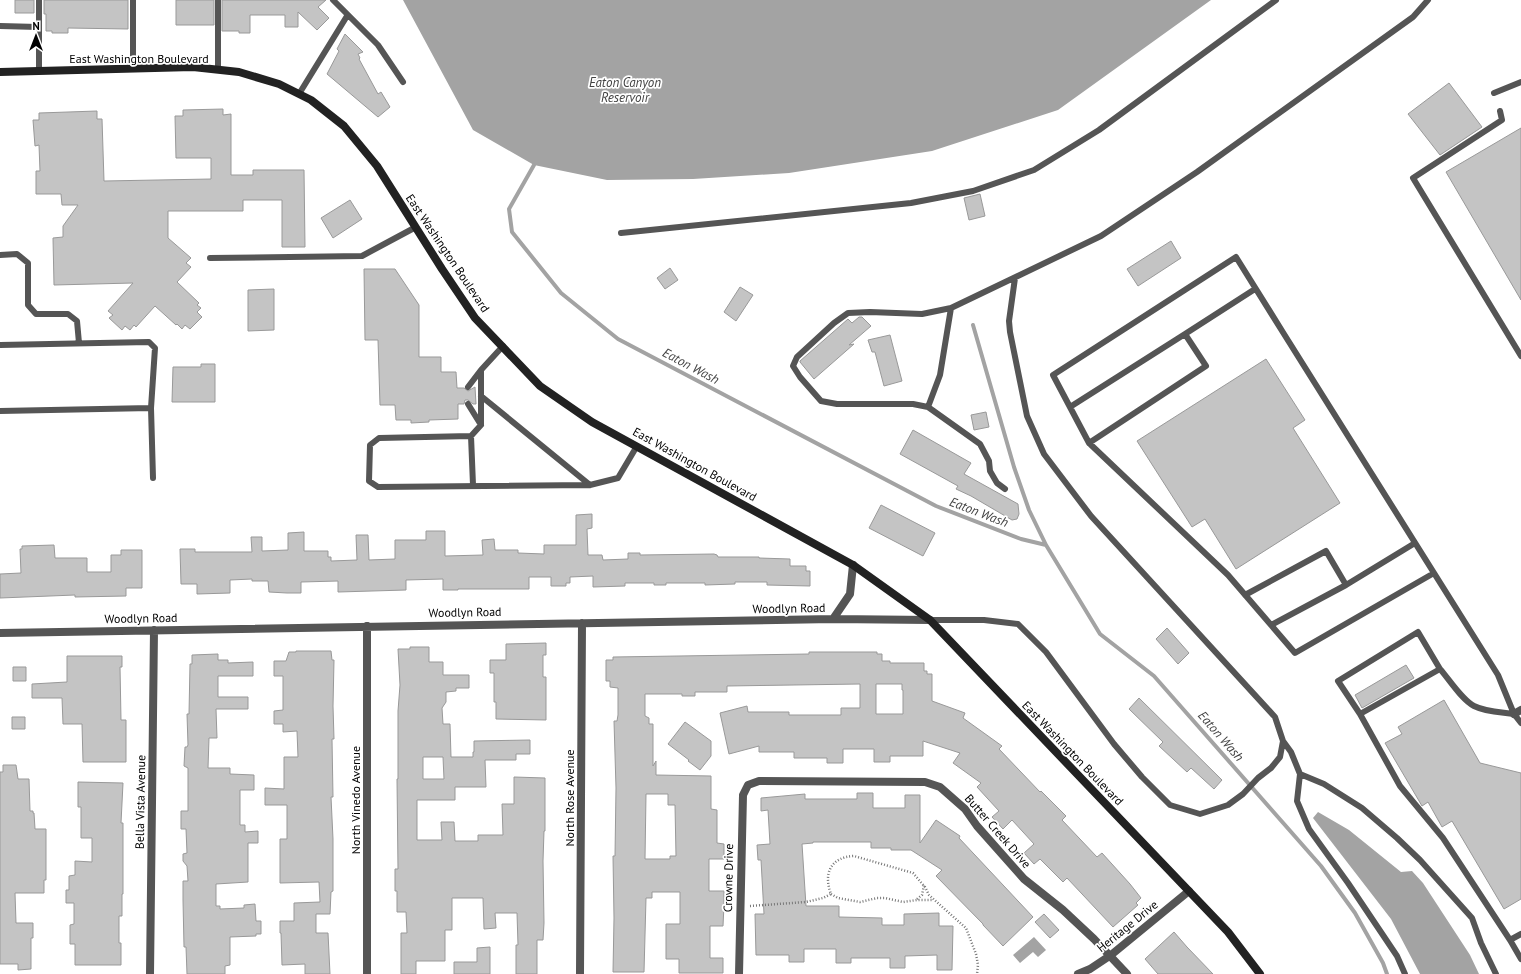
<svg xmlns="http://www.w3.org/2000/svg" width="1521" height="974" viewBox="0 0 1521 974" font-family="'PT Sans',sans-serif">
  <rect width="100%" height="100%" fill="#fff"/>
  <path fill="#a3a3a3" d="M403,0H1211L1058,110L932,151L789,173L693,179L607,180L534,165L473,130Z
    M1318,812L1349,830L1401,872L1412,871L1423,883L1470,955L1479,974H1420L1391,919L1313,818Z
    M1034,937L1046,950L1038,957L1033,952L1020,963L1013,955Z"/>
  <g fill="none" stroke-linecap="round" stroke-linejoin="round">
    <path stroke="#a3a3a3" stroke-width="4" d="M534,165L509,209L512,232L561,293L618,339L936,506L1021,539L1046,545L1100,634L1154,676L1321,866L1355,913L1383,963L1387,974
      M973,325L1014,467L1029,510L1046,545"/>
  </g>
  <path fill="#c4c4c4" stroke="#999" fill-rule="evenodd" d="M15,0H34V13H15Z
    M44,0H128V29L68,28V33H52V31H46V14H44Z
    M176,0H214V25H176Z
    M222,0H326L318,7L329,18L317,30L298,12V27H285V15H250V33H239V31H222Z
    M345,34L363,52L358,54L360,58L359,59L378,94L381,92L390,107L378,117L327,74L339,51L337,49Z
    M1449,83L1482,127L1440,155L1408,114Z
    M223,109V115L231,114V175H253V170H304L305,247H282V200H243V211H168V238L191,258L186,263L191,267L177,282L199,303L197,305L201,308L197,312L202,317L190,329L185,325L182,329L177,324L176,325L155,306L136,327L134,325L130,330L125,326L122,330L109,318L113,315L108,311L133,283L54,285L53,238L63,237V226L78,205H62L61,194H36V171H40L39,145L35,146L33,120H39V113L97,111V119H102L104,181L211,179V158H176L175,116H183V110Z
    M1521,128V300L1446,172Z
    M980,194L985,216L969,220L964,198Z
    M350,200L362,219L333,238L321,218Z
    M1171,241L1181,258L1138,286L1127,269Z
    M670,268L678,280L665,289L657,278Z
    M364,269H395L419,305V357H441V372H456L457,388H464L468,391L475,387L476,404H473L468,400H465L464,404H458V419L429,420V422L411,423V420H396L395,405H380L378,340H365Z
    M740,287L753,295L736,321L724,312Z
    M274,289V330L248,331V290Z
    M859,317H862L871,326L849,345L854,344L814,379L800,362V361L848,319L852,323Z
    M890,335L902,381L884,386L875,352H872L868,340Z
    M1266,359L1305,420L1293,428L1340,503L1236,569L1205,519L1192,527L1137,441Z
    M201,364H215V402H172L173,367H201Z
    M986,412L989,427L974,430L971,415Z
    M913,430L971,463L964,474L1018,504L1019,514L1017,519L1012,520L971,496L956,489L958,486L900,454Z
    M881,505L935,533L923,556L869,528Z
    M592,514V528L587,529L588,555H602L603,560L628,559V553H640V555L714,554L717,555L718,557H759V558L790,559V566H806V571H810V586L767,585V582H735V584L705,585V583H666V585H654V583H625V586L593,587V576L570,577V583H566V586H551V577H529V589H458V590H443V579L406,580V590L338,592V581L301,582V593H287L269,592L268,581H252V579L230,580V593L197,594V584H181L180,549H195V552H252L251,537H262V551L288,550V533L304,532V551H328V557H331V561L357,560L356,535H368L369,560L395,559V540H426V531H445V556L483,555L482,540L494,539L495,550H518V553L544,554V545H576V515Z
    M54,545L55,558H87V572H111V555H121V550H142V588H126V596L75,597V595L0,598V574L21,573L20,549H22V546Z
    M1167,628L1189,653L1178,664L1156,639Z
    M546,643V655H543V677H546V720L496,719V702H494V673H490V660H506V644Z
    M410,647H429V662H443V675H469V688H456V691L446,692V702L442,708L443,724H450L451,757H473V752H474V741L530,740V754H516V760H485L486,787H455V800H417V840H442L441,822H454L455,841H478V835H503L502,804H514V777L545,778V831H544L543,861L544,923L543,940H537V974H516V945H518L517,913H495L496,928L484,929L483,898H452V930H445V961H416V974H401V933H407L406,912H397V891H395V869H398L397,779H398V711L400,685L398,649H410ZM423,757H443L444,779H423Z
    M296,651H331L332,660H334L333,706L334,739H332L333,797H331L333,839V891L331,892L330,914H316V933H328L330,974H305V964L282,965L281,933H280V921H294V903L320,902L319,882L280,883V839H287V805H265V788L284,789V757H298L297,731L283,732V724H274V711L283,710V676H274V661H286L289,652H296Z
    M809,652H877V654H882V661H890V663H924V671H927V674H932V701L965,713L963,718L1002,746L999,749L1040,792L1041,791L1066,816L1062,820L1097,857L1102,853L1130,884L1141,898L1136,903L1138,905L1113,927L1067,878L1063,882L1040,859L1034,864L1024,853L1034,844L1012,820L1003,829L992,817L999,811L977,787L981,783L953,763L960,753L923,741V756H890V762H874V749H843V763H827V758H794V752H759V746L729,754L720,713L747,706L748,712H789V715H841V708H860V684L727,686V692H695V696H682V694H645V716L649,718V724H653V766L656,761V775L711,776V809L717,810V843L724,844V859H709V891H724V905L723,926H710V958H723V973H679V959H666V924H680V892H652V898H646L644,972H613L614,918L613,856H615L616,788L614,721H617L618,715V688L610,687V681H606V660H613V657L809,654ZM876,684H902V690H903V714H876ZM646,794H668V805H675L676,856H670V859H645Z
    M218,654V660H228V663L253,662V676H218V697H248V709H216L217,738H209L208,768H230V774L254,775V790H240V825H245V832L258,831V843H248V882L216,884V906H220V909L244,908V905L255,904L256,921H261V934H256V936L230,937V965L225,966V974H187L186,947H184L183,900V881H188L187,866L183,861V854L187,853L186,829H181V811H188V768L184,766L185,747H187L188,745L187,714H189L190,664H192V655Z
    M67,656H122V667H120L121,720H126V762H83L82,724H63L62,698H32V684L67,682Z
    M1406,665L1414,678L1362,708L1355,695Z
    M13,667H26V681H13Z
    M1139,698L1222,780L1214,789L1191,768L1187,772L1159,746L1163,742L1129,709Z
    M1444,700L1480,763L1521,773V899L1504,909L1452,821L1442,827L1428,802L1422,806L1385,743L1402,734L1398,727Z
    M12,717H25V729H12Z
    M685,722L711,741V756L700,770L688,761L689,760L668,744Z
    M3,765H16L18,779H29L30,811H33V813H34L35,829H46V880H44V893H15L16,923H33V938H31V969L18,970V964H0V772H3Z
    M78,782L123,783L121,823H123V894H122V916H119V943H121V965H75V944H70V925L74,924V903H66V890H69V876L75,875V861L92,862V838H81V807H78Z
    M857,793H873V808H905V795H920V843L936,820L960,836L959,838L1033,917L1003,946L983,925V924L936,876L942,870L911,850H891V848H871V842H813V843L802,844L806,906H839V917L882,918V925H904V914L939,913V926H953L952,970H937V955L905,956V968H890V958H851V963H836V949H804V962H789V955H756L755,914H764L761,860H758L757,845L770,844L768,810L761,811V798L805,794V799H857Z
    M1044,914L1059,930L1050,938L1035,922Z
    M1174,932L1187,947L1213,974H1158L1145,959Z
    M490,947V974H454V962H477V948Z"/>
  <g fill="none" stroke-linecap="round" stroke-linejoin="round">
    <path stroke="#777" stroke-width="2.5" stroke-dasharray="1 2" stroke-linecap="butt" d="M831,894L838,898L860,902L877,898H885L903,902L917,900H933
      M917,899L922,895L924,885
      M750,906L806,902L823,898L831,894C823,873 831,857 854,856L913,873L925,887L929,895L966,928L976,954L978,965L977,974"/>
    <path stroke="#555" stroke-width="6" d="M333,0L378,45L403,82
      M0,26L38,27
      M133,68V0
      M218,70V0
      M39,71V0
      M1494,93L1521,82
      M299,94L347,16
      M1500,111L1502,120L1413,178L1521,356
      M621,233L911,203L973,191L1034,170L1099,130L1276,0
      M0,255L17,254L28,263V305L36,314H68L77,321L79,343
      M210,258L362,256L416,227
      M1255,289L1185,334L1206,366L1089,443L1053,375L1236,257L1284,334L1498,675L1514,714L1521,723
      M0,345L149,342L155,348L151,408L153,478
      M503,346L481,370V425L471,436L379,438L370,445L369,481L378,487L590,485L618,478L637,446
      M468,387L481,370
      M481,396L590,485
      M468,404L481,425
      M928,407L940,375L951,308
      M1070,407L1185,334
      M0,411L151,408
      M471,436L473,485
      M1089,443L1228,575L1295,653L1434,573
      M1005,489L997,483L990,471L989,461L980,444L928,407L913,404H837L821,401L800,377L793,366L797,357L834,323L848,313L870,312L922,314L951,308L1101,236L1197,172L1413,17L1428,0
      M1245,595L1326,551L1346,585L1415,543
      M930,620H984L1018,624L1046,652L1114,744L1142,777L1170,805L1200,814L1228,805L1243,794L1258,778L1271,768L1280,757L1283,741L1275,717L1091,516L1044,454L1027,416L1010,332L1009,321L1015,278
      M1271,625L1346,585
      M1440,669C1449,679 1462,700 1474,706C1486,712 1500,712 1514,714
      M1360,714L1338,681L1418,632L1440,669L1360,714L1400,786L1443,838L1510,940
      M1283,741L1291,752L1300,774L1297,801L1309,829L1348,883L1397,956L1405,974
      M1300,774L1324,784L1362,808L1397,838L1420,860L1472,918L1481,943L1496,974
      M1521,934L1510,940L1521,959"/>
    <path stroke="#555" stroke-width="8" d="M833,619L850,594L853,565
      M367,626V974
      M0,633L833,619L930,620
      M1514,714L1521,710
      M150,974L154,630
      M580,974L582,623
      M739,974L743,795L748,785L759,781L925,782L940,787L965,809L977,826L1024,879L1063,910L1094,939L1127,974
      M1078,974L1090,969L1111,955L1189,891"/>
    <path stroke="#222" stroke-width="8" d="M0,72L193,67L239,72L279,84L311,100L344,126L377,166L442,269L475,318L540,386L592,422L853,565L930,620L1228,932L1260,974"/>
  </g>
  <g text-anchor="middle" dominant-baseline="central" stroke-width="3.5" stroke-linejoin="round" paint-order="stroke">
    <g font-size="12" fill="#000" stroke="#fff">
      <text x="139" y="58">East Washington Boulevard</text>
      <text transform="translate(448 253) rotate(56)">East Washington Boulevard</text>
      <text transform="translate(695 464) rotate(29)">East Washington Boulevard</text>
      <text transform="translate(789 608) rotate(-1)">Woodlyn Road</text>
      <text transform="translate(465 612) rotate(-1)">Woodlyn Road</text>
      <text transform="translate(141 618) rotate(-1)">Woodlyn Road</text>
      <text transform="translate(1073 753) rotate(46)">East Washington Boulevard</text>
      <text transform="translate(569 798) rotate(-90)">North Rose Avenue</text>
      <text transform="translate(355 800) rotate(-90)">North Vinedo Avenue</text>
      <text transform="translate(140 802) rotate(-89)">Bella Vista Avenue</text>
      <text transform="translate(998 831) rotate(49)">Butter Creek Drive</text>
      <text transform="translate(728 878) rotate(-89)">Crowne Drive</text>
      <text transform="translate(1127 926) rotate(-39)">Heritage Drive</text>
    </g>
    <g font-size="13" font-style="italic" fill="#444" stroke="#fff">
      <text x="625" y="82">Eaton Canyon<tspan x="625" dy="15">Reservoir</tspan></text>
      <text transform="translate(691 366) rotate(28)">Eaton Wash</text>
      <text transform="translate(979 512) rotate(21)">Eaton Wash</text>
      <text transform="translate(1221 736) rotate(49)">Eaton Wash</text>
    </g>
  </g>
  <g transform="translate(36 36)" stroke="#ffffff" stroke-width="3" paint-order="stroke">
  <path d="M0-3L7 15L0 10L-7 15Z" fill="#000000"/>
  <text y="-6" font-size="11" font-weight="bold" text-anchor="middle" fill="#000000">N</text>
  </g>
</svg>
